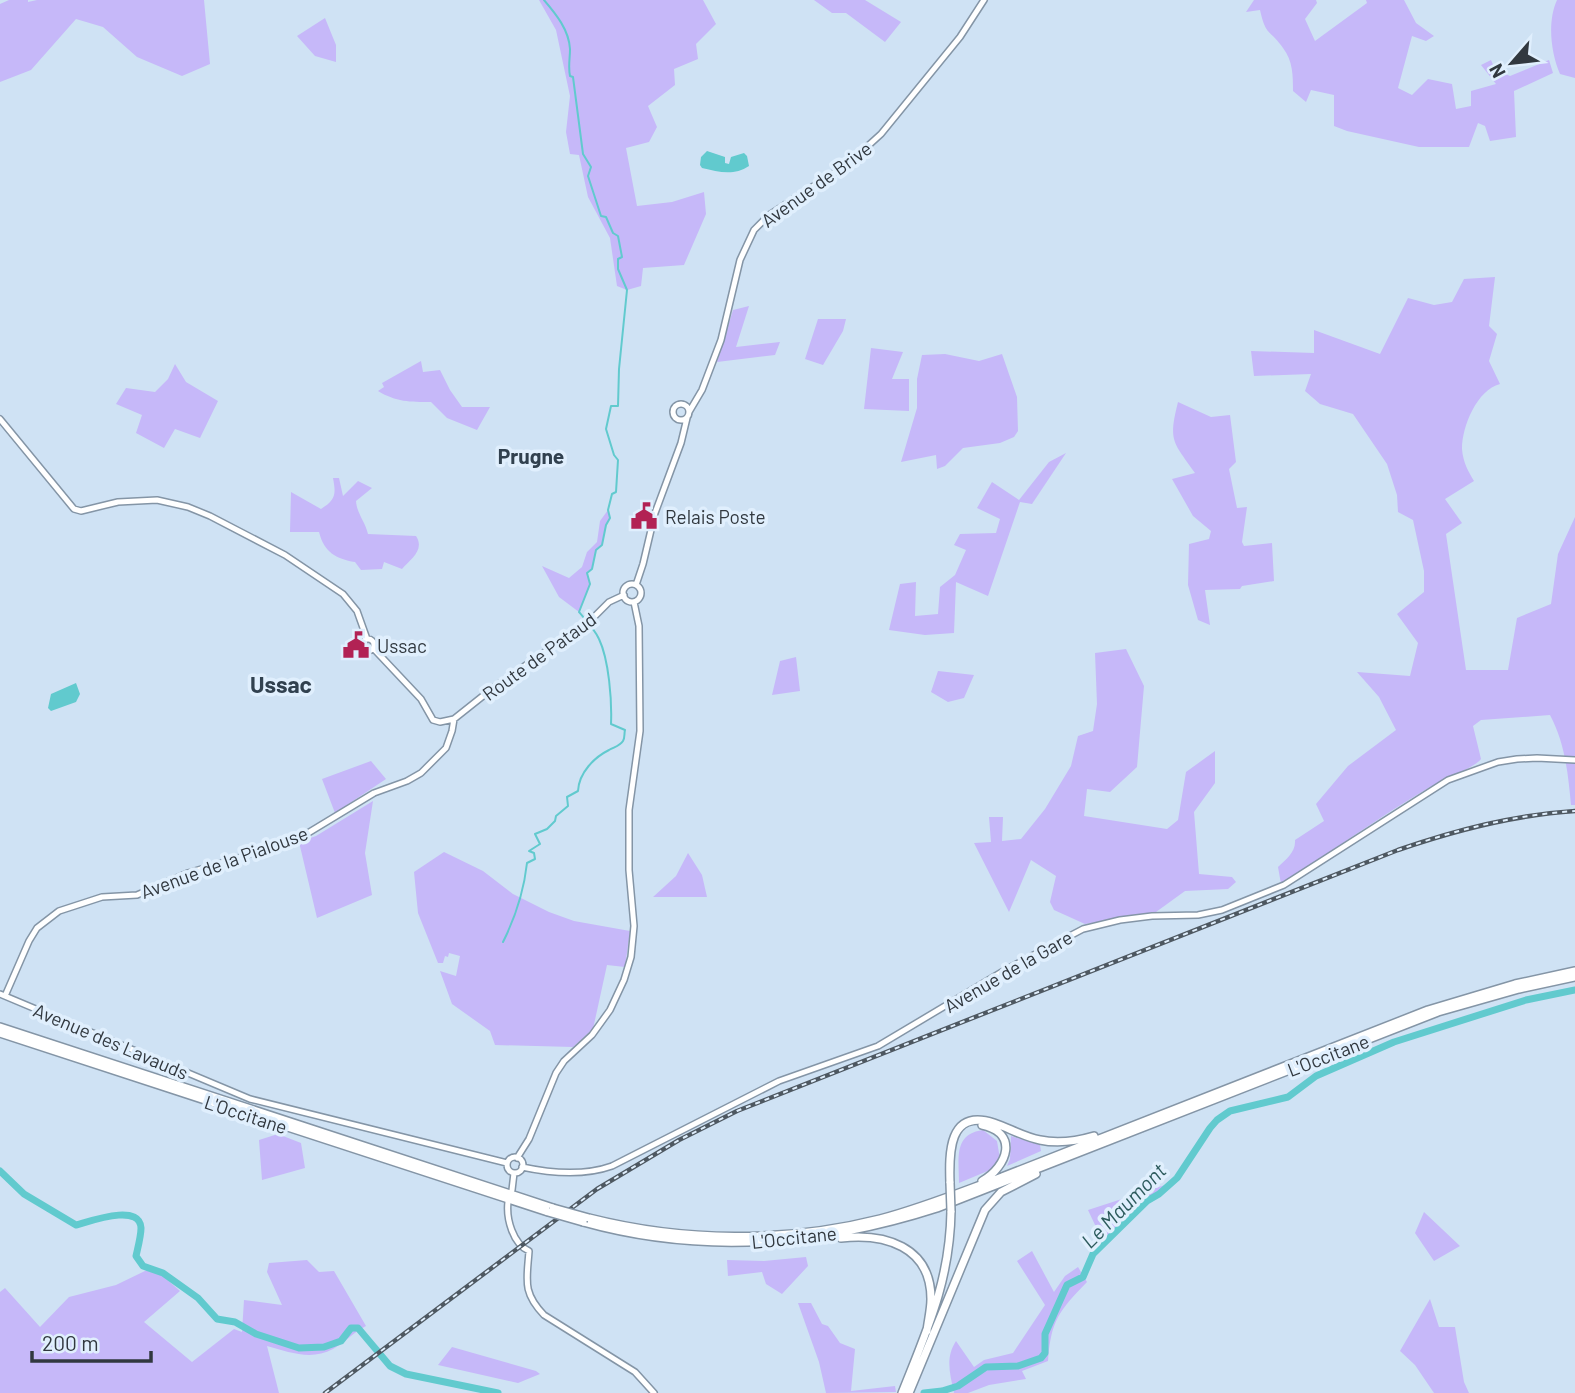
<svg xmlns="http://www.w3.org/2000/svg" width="1575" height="1393" viewBox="0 0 1575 1393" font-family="Barlow,sans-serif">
  <rect width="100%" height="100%" fill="#cfe2f4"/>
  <path fill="#c6b8f9" d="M9,0H28V2L37,0H204L210,64L182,76L137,57L103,27L76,19L31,70L0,82V4Z
    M539,0H703L716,24L696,44L698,59L674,69L675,85L648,106L657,127L649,142L626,148L637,206L672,202L704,192L706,214L684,265L643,268L641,286L627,290L617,286L610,238L588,197L579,155L570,154L566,132L570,96L556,30Z
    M814,0H865L901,22L885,42L846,13H832Z
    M1254,0H1316L1317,3L1305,19L1315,41L1367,3L1366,0H1404L1416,23L1434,36L1426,41L1412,36L1398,88L1412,95L1428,79L1452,84L1456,109L1471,106V91L1496,84L1481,65L1491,60L1495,69L1510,76L1549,60L1553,73L1514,91L1516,137L1490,141L1485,126L1478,123L1469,147H1419L1347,131L1334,126V95L1311,90L1306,102L1293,91C1293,76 1293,61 1283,48C1270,29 1266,37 1260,10L1246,12Z
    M1557,0H1575V78L1560,74C1551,53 1547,22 1557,0Z
    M325,18L336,45V62L315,56L297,36Z
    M1495,277L1489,326L1497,334L1489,361L1500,384C1477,390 1462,426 1462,449C1463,462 1468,471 1474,481L1445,499L1462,523L1446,534L1466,670H1508L1517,618L1551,604L1558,554L1575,517V805H1571C1568,773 1565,743 1550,715L1481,720L1473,726L1481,759C1477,766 1441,781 1430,787C1379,817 1331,852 1281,884L1278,867C1286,859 1296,852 1295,840L1324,821L1316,804L1348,766L1396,730L1379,697L1357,672L1410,676L1418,643L1397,614L1424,592V571L1413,520L1398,512L1397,495L1387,464L1353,414L1320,404L1305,391L1311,374L1254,376L1251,351L1314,353V330L1380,354L1408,298L1434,305L1452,302L1464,279Z
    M749,306L736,347L780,342L775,355L717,362L733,310Z
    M818,319H846L843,331L823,365L805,359Z
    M871,348L903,352L892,379H909V411L864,409Z
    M945,354L979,361L1002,354L1017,397L1018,431L1014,437L1000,443L963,448L945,466L937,469L936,455L901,462L917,408V379L922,355Z
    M421,361L423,372L440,370L450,390L462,407H490L477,430L447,418L431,402C410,402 396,402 378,391L384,387L382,383Z
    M175,364L186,382L218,401L200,438L175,429L164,448L136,433L142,415L116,404L126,388L155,392L168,379Z
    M1178,402L1211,417L1230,415L1236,462L1229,469L1237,508L1247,507L1242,542L1244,546L1272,543L1274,581L1242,586L1240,589L1205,590L1210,625L1198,620L1188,585L1189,544L1209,539L1211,531L1193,516L1172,479L1195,473C1173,441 1168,442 1178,402Z
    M1066,453L1032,504L1020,502L988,596L956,582L954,633L925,635L889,630L900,584L916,582L915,616L938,614L940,587L955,575L966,550L954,545L960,534L996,533L1000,519L977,508L992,482L1019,500L1049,462Z
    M333,478H339L343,496L358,481L372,488L356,501C357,514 365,521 368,534L416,536C425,550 411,559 402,569L384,562L382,569L361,570L355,562C336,559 324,552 319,532H290L291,492L321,509C336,500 336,494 333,478Z
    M608,510L610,518L606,525L602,545L596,550L592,569L587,573L590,584L579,612L559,597L542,566L569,578L582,567L587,552L597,542L600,521Z
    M1126,649L1144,686L1137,767L1110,792L1087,789L1084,816L1167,829L1178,820L1186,772L1215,751V783L1194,812L1199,874L1232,877L1236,882L1228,889L1185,891L1156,912L1085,924L1054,910L1050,902L1056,876L1031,860L1009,912L974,843L991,842L989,817H1003L1002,841L1021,839L1045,809L1071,766L1078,736L1093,731L1097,704L1095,653Z
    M796,657L800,691L772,695L780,661Z
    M938,671L974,675L964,698L948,702L931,692Z
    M371,761L386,779L335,813L322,779Z
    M373,801L365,853L372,895L317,918L299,842L316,836Z
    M444,852L483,871L513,894L549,912L574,921L630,931L625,967L607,965L593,1029L573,1047L495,1045L490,1031L452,1004L440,971L456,976L460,956L449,953L448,957L445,956L443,963H438L418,913L414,872Z
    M688,853L702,875L707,897H653L676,876Z
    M983,1130L997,1141L1000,1159L990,1170L959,1183C959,1159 953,1134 983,1130Z
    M278,1134L301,1143L305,1168L262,1180L259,1140Z
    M1011,1136L1040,1145L1041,1151L1007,1166L1010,1159Z
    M1168,1184L1103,1242L1088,1210Z
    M1424,1212L1460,1246L1434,1261L1415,1233Z
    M1032,1251L1054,1292L1065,1276L1078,1267L1087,1282C1059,1311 1051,1320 1048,1361L1022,1371L1026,1379L989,1385L968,1393H954C950,1374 945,1358 956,1341L974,1367L984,1360L1013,1353L1045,1305L1017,1261Z
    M806,1257L808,1266L782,1294L766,1284L762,1272L728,1276L727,1260L764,1261Z
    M307,1260L319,1272L334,1271L366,1326C354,1332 345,1342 333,1349C311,1361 289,1352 267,1346L279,1393H0V1292L5,1288L40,1327L69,1297L116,1285L147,1270L163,1276L180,1291L144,1322L192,1362L234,1329L242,1332L244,1300L282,1305L267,1272L269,1263Z
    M1430,1299L1439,1327H1455L1464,1382L1469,1393H1434L1415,1365L1400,1351Z
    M798,1303H811L822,1324L828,1326L840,1343L855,1349L851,1391L895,1386L896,1392L826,1393L819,1362Z
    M452,1347L536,1371L540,1374L518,1383L438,1365Z"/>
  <path fill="#61cace" d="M707,151L725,157V163L729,164L731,157L744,153L747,156L749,166C734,176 719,172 702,168L700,165L701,157Z
    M76,683L80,694L76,702L51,711L48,708L51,694Z"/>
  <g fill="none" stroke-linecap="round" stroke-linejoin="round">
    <path stroke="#61cace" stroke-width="2" d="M503,942C515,918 524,890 527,863L535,859L534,853L529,851L540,844L535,834L547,829L555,821L556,816L568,806L567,797L578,791C579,772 595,757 609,750C614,747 620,746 623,741C625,738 624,734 625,730L611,724C612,701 609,660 599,639C595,630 586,620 579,612L590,584L587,573L592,569L596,550L602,545L606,525L610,518L608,510L612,494L616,492L618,460L614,455L606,429L611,406H618L619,369L627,290L618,269V259L622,257L618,236L613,233L606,217L601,216L588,176L591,167L583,154L573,77L570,76C568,66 570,59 570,49C569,30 556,14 544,0"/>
    <path stroke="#61cace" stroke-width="7" d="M0,1171L24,1194L76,1225C91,1221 140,1203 141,1228C141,1236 138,1247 136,1256L143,1266L163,1273L198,1298L217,1319L235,1322L256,1334L299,1348L324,1347L341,1341L351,1328H358L390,1366L406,1374L498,1393
      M924,1393L942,1391L958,1386L986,1367L1018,1366L1041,1358L1045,1353V1334L1067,1285L1083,1277L1093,1254L1147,1201L1159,1194L1177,1178L1210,1128L1217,1120L1230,1111L1288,1097L1316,1076L1394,1042L1526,1000L1575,990"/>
    <defs>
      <path id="secondary" d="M673 412a8 8 0 1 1 16 0a8 8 0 1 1-16 0Z
        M689,412L702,390L721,340L740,260L754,230L769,215L849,163L881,134L960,37L984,0
        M0,419L74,509L81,511L118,502L157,500L188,507L210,516L285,555L343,594L357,611L367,639
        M623 593a9 9 0 1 1 18 0a9 9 0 1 1-18 0Z
        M636,585L643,564L655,513L681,443L687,418
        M362 645a6 6 0 1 1 12 0a6 6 0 1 1-12 0Z
        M373,648L421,699L433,720L440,722L454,719L493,688L592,619L609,602L624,595
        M0,994L250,1099L507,1163
        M5,996L29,941L37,928L59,911L102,897L137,895L188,873L238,858L308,833L374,793L407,781L421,773L446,748L452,731L454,719
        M507 1165a8 8 0 1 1 16 0a8 8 0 1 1-16 0Z
        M517,1158L529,1139L556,1073L564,1061L592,1035L610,1010L624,980L631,957L634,926L629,870V810L640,731L639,626L634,602
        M522,1167C550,1173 584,1176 612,1166L779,1081L878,1046L1007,969L1083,929L1120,920L1152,916L1198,915L1222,910L1284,885L1448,780L1498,762L1517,759L1537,758L1575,760
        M512,1190L514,1173
        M508,1202C506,1219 513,1244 529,1251C527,1280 522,1292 544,1315L635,1372L654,1393"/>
      <path id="highway" d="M0,1027L553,1208
        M0,1033L548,1212
        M982,1125C1019,1133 1008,1166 982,1181
        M950,1183C949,1154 948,1108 994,1123C1009,1128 1024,1137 1040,1140C1059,1144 1077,1141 1094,1136
        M589,1218C684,1242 785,1243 880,1219C922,1208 961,1192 1002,1177L1428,1010L1515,984L1575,971
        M583,1222C701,1255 822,1245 937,1208L1438,1012L1519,989L1575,977
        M841,1238C884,1233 931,1246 931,1299C931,1310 928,1321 927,1331
        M902,1393C927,1330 950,1281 951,1211
        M909,1393L985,1210L1001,1192L1036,1174"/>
    </defs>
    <use href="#secondary" stroke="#8495a6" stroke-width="8"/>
    <use href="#highway" stroke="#8495a6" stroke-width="10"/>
    <use href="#secondary" stroke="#fff" stroke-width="5"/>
    <use href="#highway" stroke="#fff" stroke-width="7"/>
    <defs>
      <path id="rail" d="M325,1393L597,1189L679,1140L737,1111L1398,850C1456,830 1513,815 1575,811"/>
    </defs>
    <use href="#rail" stroke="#4e5861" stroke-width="4.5"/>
    <use href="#rail" stroke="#e0effd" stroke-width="2" stroke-dasharray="5" stroke-linecap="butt"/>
    <defs>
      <path id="highway-bridge" d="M950,1183L951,1211
        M553,1208L589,1218
        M548,1212L583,1222"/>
    </defs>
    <use href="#highway-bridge" stroke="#8495a6" stroke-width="10" stroke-linecap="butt"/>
    <use href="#highway-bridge" stroke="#fff" stroke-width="7"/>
  </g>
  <defs>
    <symbol id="civic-bare" viewBox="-9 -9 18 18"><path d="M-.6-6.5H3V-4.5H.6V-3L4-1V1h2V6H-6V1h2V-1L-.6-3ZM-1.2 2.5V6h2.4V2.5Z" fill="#b22254" stroke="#e0effd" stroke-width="2.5" paint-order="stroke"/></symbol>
  </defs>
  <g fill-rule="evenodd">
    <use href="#civic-bare" x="625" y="497" width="38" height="38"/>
    <use href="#civic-bare" x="337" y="626" width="38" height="38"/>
  </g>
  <g text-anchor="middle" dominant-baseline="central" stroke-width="7" stroke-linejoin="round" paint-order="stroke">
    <g font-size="19" fill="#31383f" stroke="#e0effd">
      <text transform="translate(816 184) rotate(-36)">Avenue de Brive</text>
      <text transform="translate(539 656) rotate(-36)">Route de Pataud</text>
      <text transform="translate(224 862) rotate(-20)">Avenue de la Pialouse</text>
      <text transform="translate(1008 971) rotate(-30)">Avenue de la Gare</text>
      <text transform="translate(111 1041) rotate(23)">Avenue des Lavauds</text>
      <text transform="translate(1328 1055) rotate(-21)">L'Occitane</text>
      <text transform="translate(246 1114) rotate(18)">L'Occitane</text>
      <text transform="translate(794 1237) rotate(-6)">L'Occitane</text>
    </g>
    <g font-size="19" fill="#31383f" stroke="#e0effd" text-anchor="start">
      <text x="665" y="516">Relais Poste</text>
      <text x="377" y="645">Ussac</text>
    </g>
    <g font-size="21" font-weight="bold" fill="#31414f" stroke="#e0effd">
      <text x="531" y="455">Prugne</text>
    </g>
    <g font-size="21" font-style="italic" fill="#2d5b5d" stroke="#e0effd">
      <text transform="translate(1123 1205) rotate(-45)">Le Maumont</text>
    </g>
    <g font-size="23" font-weight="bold" fill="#31414f" stroke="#e0effd">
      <text x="281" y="684">Ussac</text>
    </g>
  </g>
  <g transform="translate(1512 63) rotate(242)" stroke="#e0effd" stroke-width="5" paint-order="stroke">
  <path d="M0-5L12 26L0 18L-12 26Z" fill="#31383f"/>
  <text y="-10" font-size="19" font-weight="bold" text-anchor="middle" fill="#31383f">N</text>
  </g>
  <path d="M32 1351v10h119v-10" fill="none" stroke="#31383f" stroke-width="3.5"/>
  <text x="42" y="1351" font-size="21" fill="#31383f" stroke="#e0effd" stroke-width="5" paint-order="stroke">200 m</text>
</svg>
